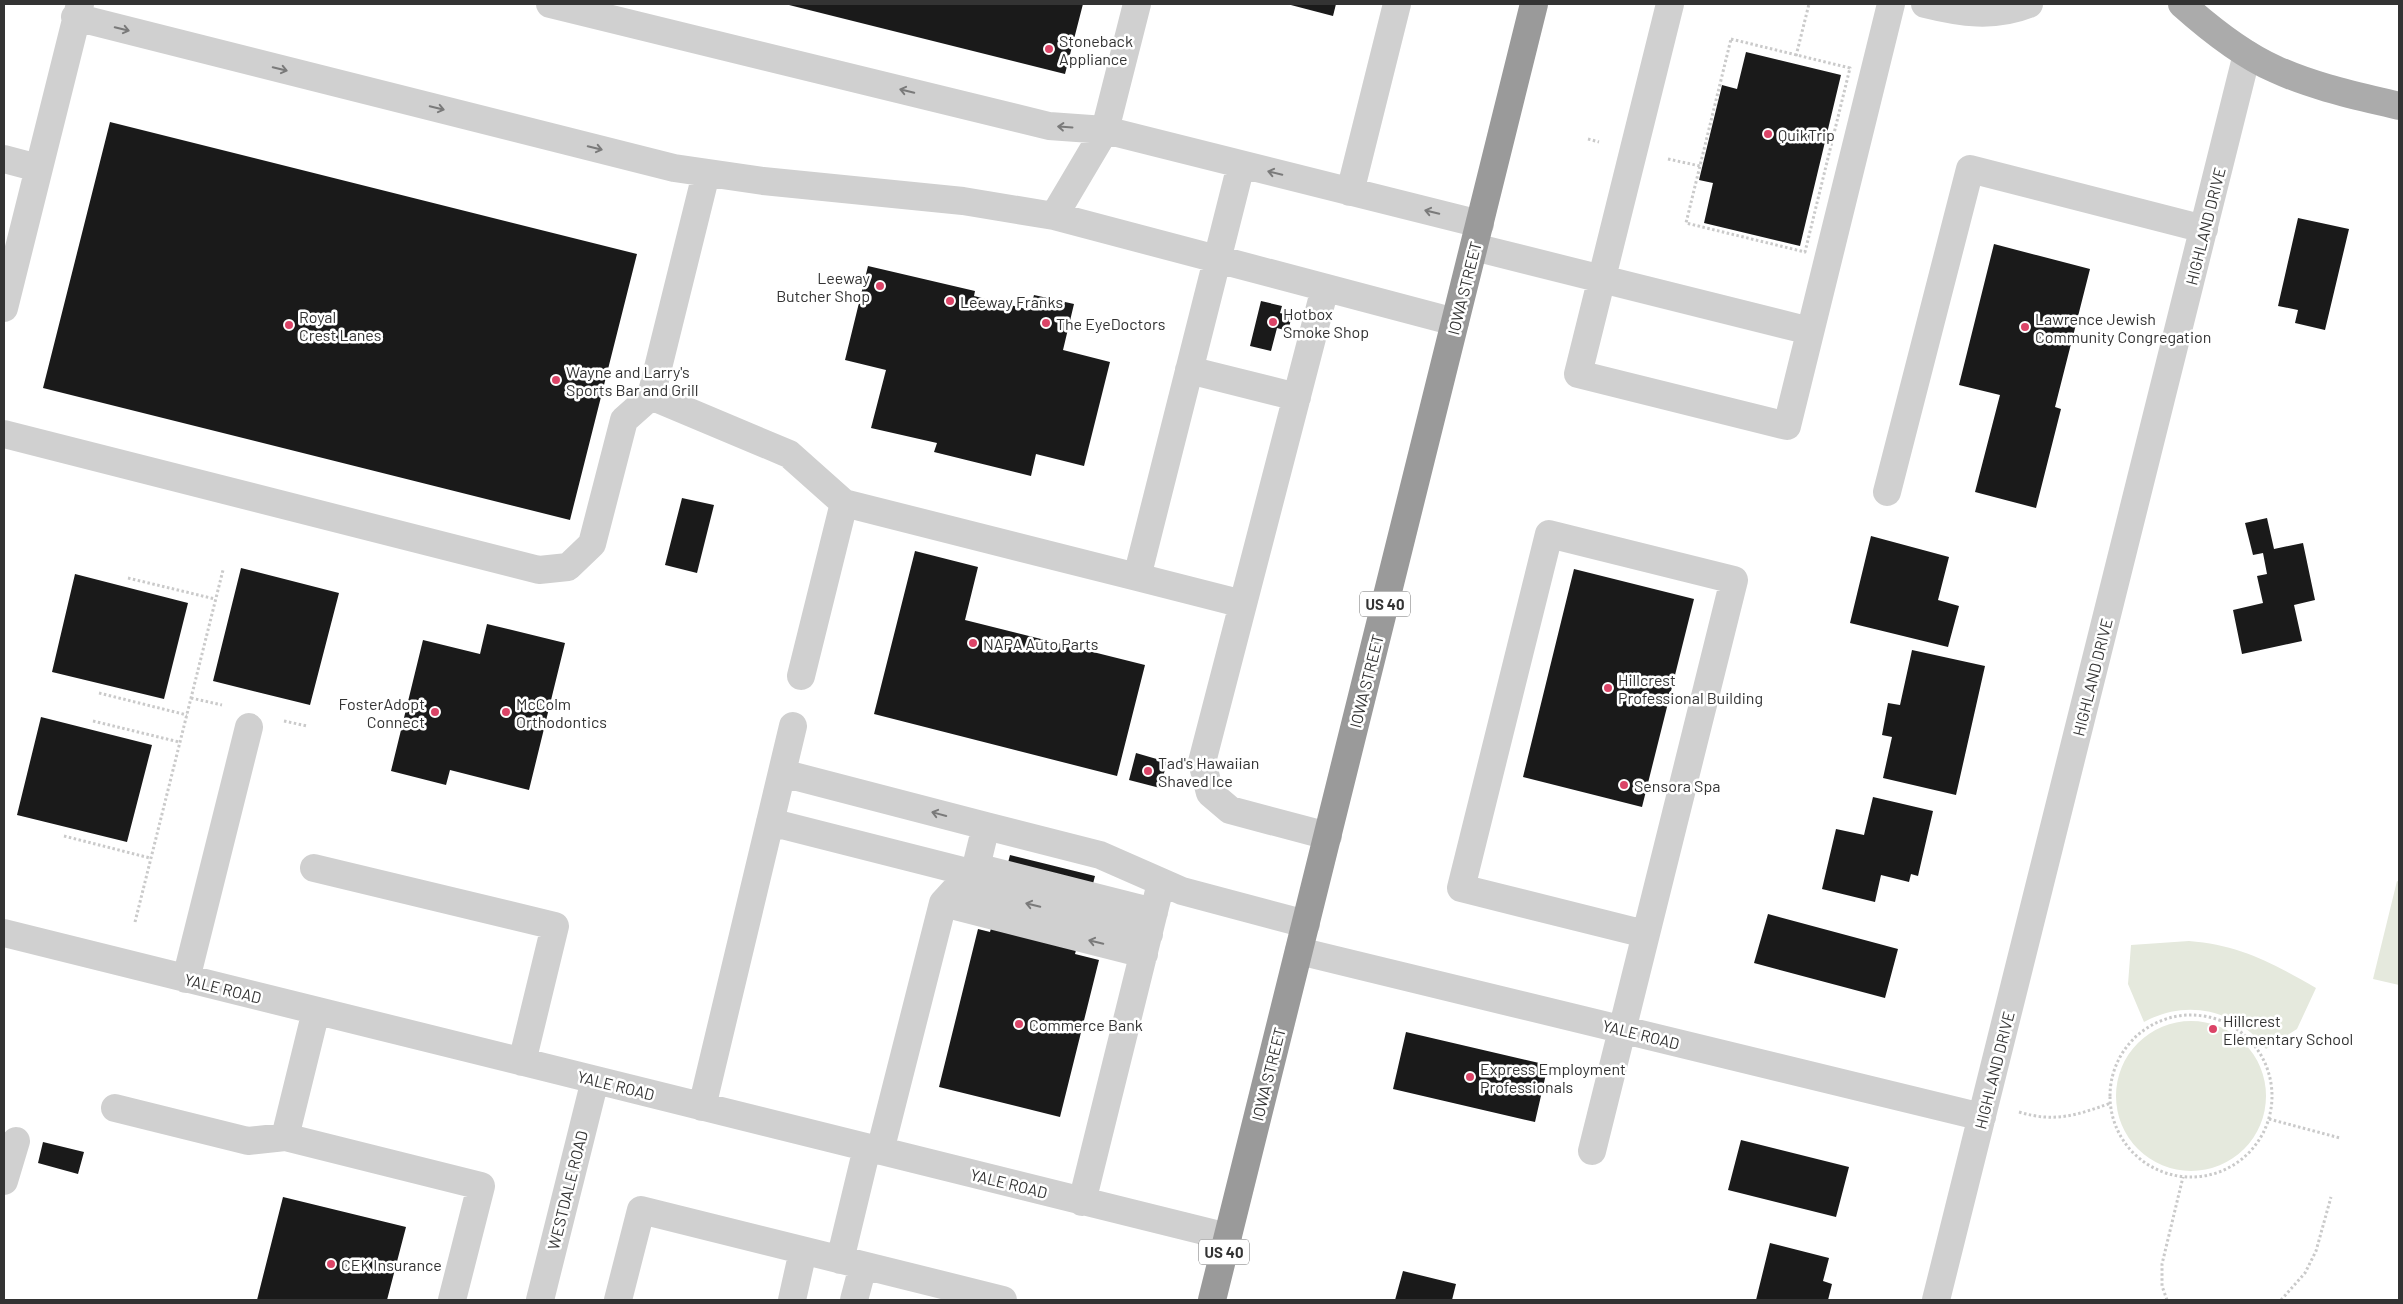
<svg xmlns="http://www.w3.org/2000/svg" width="2403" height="1304" viewBox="0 0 2403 1304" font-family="Barlow,sans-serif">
  <rect width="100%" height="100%" fill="#fff"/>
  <path fill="#e5e9dd" d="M2397,881L2399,882V985L2373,979Z
    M2189,941C2239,945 2273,963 2316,988L2297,1029L2266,1049C2237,1010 2187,998 2144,1022L2128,984L2131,945Z
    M2116 1096a75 75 0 1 1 150 0a75 75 0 1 1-150 0Z"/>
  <path fill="#1a1a1a" d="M785,4H1083L1065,74Z
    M1287,4H1336L1333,16Z
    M1746,52L1841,75L1800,246L1704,223L1713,183L1699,180L1722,85L1737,89Z
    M110,122L637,254L570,520L43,388Z
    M2298,218L2349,229L2325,330L2295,323L2298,310L2278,306Z
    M1994,244L2090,269L2055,407L2061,409L2036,508L1975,492L2000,395L1959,385Z
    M868,266L975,291L974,296L1030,310L1034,295L1074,304L1063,350L1110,362L1084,466L1036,454L1031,476L934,452L937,443L871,428L886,370L845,360Z
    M1261,301L1282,306L1280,313L1292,316L1288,331L1277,328L1271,351L1250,346Z
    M682,498L714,505L697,573L665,565Z
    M2267,518L2274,549L2303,543L2315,600L2294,605L2302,641L2242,654L2233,610L2263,603L2257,576L2267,574L2263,553L2253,555L2245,523Z
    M1871,536L1949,557L1938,600L1959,606L1948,647L1850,623Z
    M915,551L978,567L965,620L1145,665L1117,776L874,714Z
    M241,568L339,593L310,705L213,681Z
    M1574,569L1694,599L1642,807L1523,777Z
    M75,574L188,603L164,699L52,672Z
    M487,624L565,643L529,790L450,770L446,785L391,771L423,640L480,654Z
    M1912,650L1985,666L1956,795L1883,778L1892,737L1882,735L1888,703L1900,705Z
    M41,717L152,745L127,842L17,815Z
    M1136,753L1167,762L1160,788L1129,780Z
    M1873,797L1933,811L1918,876L1911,874L1909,882L1881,875L1875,902L1822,889L1836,829L1864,835Z
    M1010,855L1095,876L1075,954L1099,960L1060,1117L939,1087L978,929L990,932Z
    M1768,914L1898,949L1885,998L1754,963Z
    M1406,1032L1548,1065L1535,1122L1393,1089Z
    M1741,1140L1849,1167L1836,1217L1728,1190Z
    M43,1142L84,1152L78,1174L38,1163Z
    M283,1197L406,1227L387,1300H257Z
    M1770,1243L1829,1258L1823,1281L1832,1284L1828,1300H1756Z
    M1403,1271L1456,1284L1452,1300H1395Z"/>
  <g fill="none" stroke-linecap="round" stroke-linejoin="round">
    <path stroke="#cacaca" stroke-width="3" stroke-dasharray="2.5 2.5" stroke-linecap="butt" d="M1731,39L1850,68L1805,252L1686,223Z
      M1796,56L1809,4
      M1588,139L1599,142
      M1668,159L1700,166
      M128,578L215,599
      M99,693L187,715
      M191,698L222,705
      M93,721L179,742
      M284,721L307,726
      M64,836L150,858
      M135,922L223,570
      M2110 1096a81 81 0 1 1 162 0a81 81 0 1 1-162 0Z
      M2019,1112C2055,1123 2077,1115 2111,1103
      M2269,1119L2340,1138
      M2167,1300L2162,1286V1264L2183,1177
      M2281,1300L2305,1273L2316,1251L2331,1197"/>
    <path stroke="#d0d0d0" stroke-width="28" d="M550,4L1049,126L1105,130L1480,224
      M1670,4L1578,374L1787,426L1891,4
      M1925,4C1961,13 1994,18 2029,4
      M75,17L674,168L763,181L963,201L1054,216L1455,322
      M4,159L38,168
      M1241,165L1137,577L1243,604
      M706,174L651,396L789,454L844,503L1137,577
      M1350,192L1397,4
      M1054,216L1105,130L1137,4
      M1474,247L1810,331
      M1325,288L1202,762L1210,793L1230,810L1328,836
      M4,308L80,4
      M1189,370L1297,397
      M4,434L539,570L568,567L592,544L624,420L651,396
      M1887,492L1970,169L2204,229
      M801,676L844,503
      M782,773L986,826
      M770,822L971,873
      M976,867L1154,912
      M314,868L555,926L522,1062
      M958,886L1149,934
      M943,903L1144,954
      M4,933L1228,1237
      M1299,951L1982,1117
      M186,979L249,727
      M316,1011L285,1137L481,1186L452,1300
      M702,1107L793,726
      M115,1108L248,1141L285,1137
      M880,1151L943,903L976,867L986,826L1100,855L1182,891L1306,924
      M1592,1151L1734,580L1549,534L1461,888L1645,934
      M4,1181L16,1141
      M1082,1202L1161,883
      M840,1260L867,1148
      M540,1300L595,1080
      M618,1300L641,1210L1003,1300
      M792,1300L803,1251
      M854,1300L863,1266
      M1936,1300L2247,54"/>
    <path stroke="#ababab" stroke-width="28" d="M2182,4C2210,29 2241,54 2275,69C2314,87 2358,96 2399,106"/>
    <path stroke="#9a9a9a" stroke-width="28" d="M1212,1300L1534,4"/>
  </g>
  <defs><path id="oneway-shaft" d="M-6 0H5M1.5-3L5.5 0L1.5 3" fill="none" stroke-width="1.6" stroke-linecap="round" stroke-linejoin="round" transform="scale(1.25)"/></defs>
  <g stroke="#7a7a7a">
    <use href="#oneway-shaft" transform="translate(122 29) rotate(14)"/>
    <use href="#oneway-shaft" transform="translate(280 69) rotate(14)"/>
    <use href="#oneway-shaft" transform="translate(907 91) rotate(-166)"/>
    <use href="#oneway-shaft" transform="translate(437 108) rotate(14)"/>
    <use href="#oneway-shaft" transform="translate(1065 127) rotate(-176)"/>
    <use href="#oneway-shaft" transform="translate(595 148) rotate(14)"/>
    <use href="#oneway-shaft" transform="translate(1275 173) rotate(-166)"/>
    <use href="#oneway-shaft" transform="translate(1432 212) rotate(-166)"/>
    <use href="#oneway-shaft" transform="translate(939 814) rotate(-165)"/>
    <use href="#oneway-shaft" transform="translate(1033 905) rotate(-166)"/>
    <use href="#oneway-shaft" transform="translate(1096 942) rotate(-166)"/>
  </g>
  <g fill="#db4467" stroke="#fff" stroke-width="2">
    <circle cx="1049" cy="49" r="5"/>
    <circle cx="1768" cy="134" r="5"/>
    <circle cx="880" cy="286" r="5"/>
    <circle cx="950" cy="301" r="5"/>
    <circle cx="1273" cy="322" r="5"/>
    <circle cx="1046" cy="323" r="5"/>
    <circle cx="289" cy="325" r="5"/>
    <circle cx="2025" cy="327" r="5"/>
    <circle cx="556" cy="380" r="5"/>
    <circle cx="973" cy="643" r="5"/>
    <circle cx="1608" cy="688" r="5"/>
    <circle cx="435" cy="712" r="5"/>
    <circle cx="506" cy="712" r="5"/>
    <circle cx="1148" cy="771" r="5"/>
    <circle cx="1624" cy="785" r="5"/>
    <circle cx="1019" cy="1024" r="5"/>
    <circle cx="2213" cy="1029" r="5"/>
    <circle cx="1470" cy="1077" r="5"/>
    <circle cx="331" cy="1264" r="5"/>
  </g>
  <g text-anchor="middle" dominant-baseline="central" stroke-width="5" stroke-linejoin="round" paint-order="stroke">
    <g fill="#fff" stroke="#707070" stroke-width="1">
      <rect x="1360" y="591.5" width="50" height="25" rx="4"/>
      <rect x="1199" y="1239.5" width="50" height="25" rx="4"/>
    </g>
    <g font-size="15" font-weight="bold" fill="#333">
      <text x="1385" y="604">US 40</text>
      <text x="1224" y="1252">US 40</text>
    </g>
    <g font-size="16" fill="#333" stroke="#fff" text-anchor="start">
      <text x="1059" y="40">Stoneback<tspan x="1059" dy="18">Appliance</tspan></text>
      <text x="1778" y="134">QuikTrip</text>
      <text x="870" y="277" text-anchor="end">Leeway<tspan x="870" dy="18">Butcher Shop</tspan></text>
      <text x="960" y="301">Leeway Franks</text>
      <text x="1283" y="313">Hotbox<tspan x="1283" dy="18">Smoke Shop</tspan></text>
      <text x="299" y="316">Royal<tspan x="299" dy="18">Crest Lanes</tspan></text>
      <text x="2035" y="318">Lawrence Jewish<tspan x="2035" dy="18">Community Congregation</tspan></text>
      <text x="1056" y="323">The EyeDoctors</text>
      <text x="566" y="371">Wayne and Larry's<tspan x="566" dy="18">Sports Bar and Grill</tspan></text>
      <text x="983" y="643">NAPA Auto Parts</text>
      <text x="1618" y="679">Hillcrest<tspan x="1618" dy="18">Professional Building</tspan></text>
      <text x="425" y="703" text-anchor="end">FosterAdopt<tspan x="425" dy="18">Connect</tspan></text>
      <text x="516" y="703">McColm<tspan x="516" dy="18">Orthodontics</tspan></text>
      <text x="1158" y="762">Tad's Hawaiian<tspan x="1158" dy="18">Shaved Ice</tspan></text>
      <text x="1634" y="785">Sensora Spa</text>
      <text x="2223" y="1020">Hillcrest<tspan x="2223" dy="18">Elementary School</tspan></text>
      <text x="1029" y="1024">Commerce Bank</text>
      <text x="1480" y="1068">Express Employment<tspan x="1480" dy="18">Professionals</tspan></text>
      <text x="341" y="1264">CEK Insurance</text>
    </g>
    <g font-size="16" fill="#333" stroke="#fff">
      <text transform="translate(2205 226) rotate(-76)">HIGHLAND DRIVE</text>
      <text transform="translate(1464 288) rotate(-76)">IOWA STREET</text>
      <text transform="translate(2092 677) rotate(-76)">HIGHLAND DRIVE</text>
      <text transform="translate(1366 681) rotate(-76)">IOWA STREET</text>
      <text transform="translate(223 988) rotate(14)">YALE ROAD</text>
      <text transform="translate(1641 1034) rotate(14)">YALE ROAD</text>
      <text transform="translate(1994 1070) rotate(-76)">HIGHLAND DRIVE</text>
      <text transform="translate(1268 1074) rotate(-76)">IOWA STREET</text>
      <text transform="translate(616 1085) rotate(14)">YALE ROAD</text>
      <text transform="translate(1009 1183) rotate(14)">YALE ROAD</text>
      <text transform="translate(567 1190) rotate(-76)">WESTDALE ROAD</text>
    </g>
  </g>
  <rect width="2403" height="1304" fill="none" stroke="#333333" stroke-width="10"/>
</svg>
